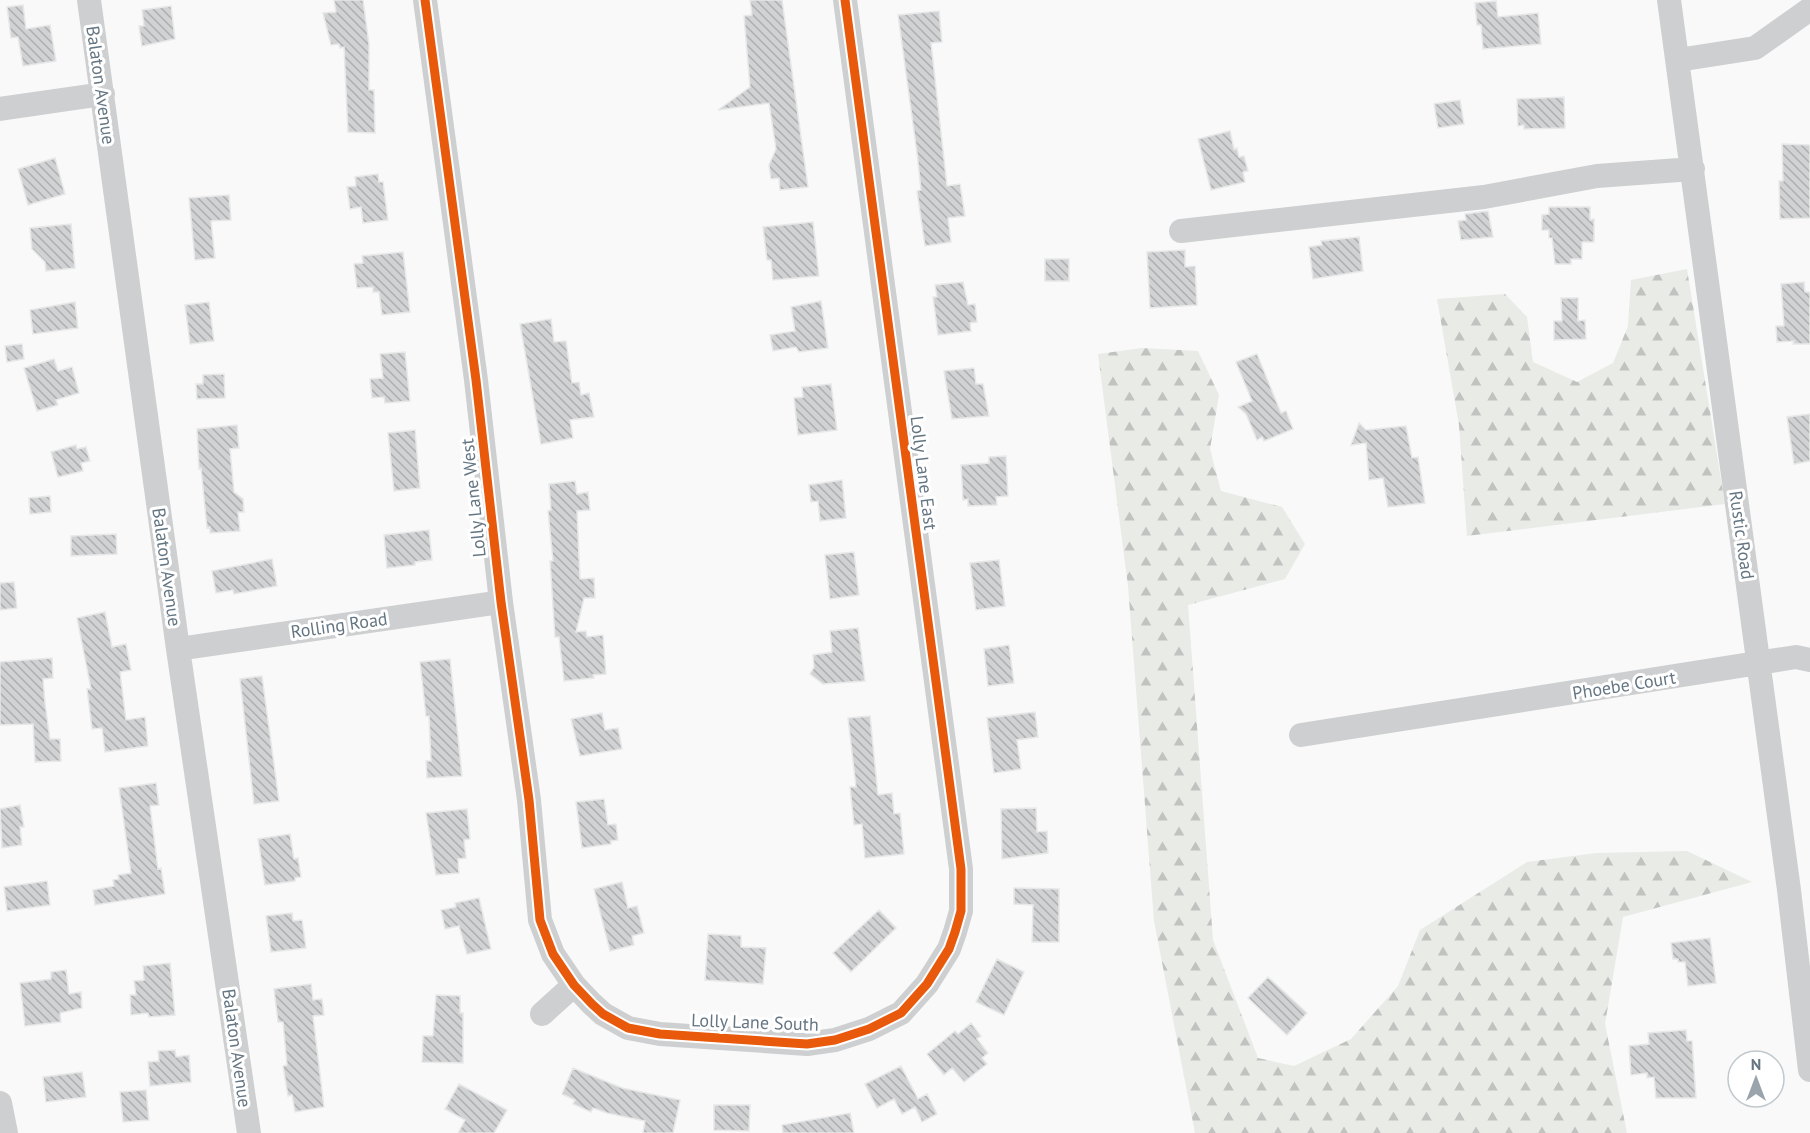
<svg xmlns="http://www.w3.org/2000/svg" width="1810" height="1133" viewBox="0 0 1810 1133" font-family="'PT Sans',sans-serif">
  <defs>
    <pattern id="forest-firs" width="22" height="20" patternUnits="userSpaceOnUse" patternTransform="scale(1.5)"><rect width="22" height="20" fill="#e8ebe6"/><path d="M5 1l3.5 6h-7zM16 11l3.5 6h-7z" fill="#c0c3c0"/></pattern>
    <pattern id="building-back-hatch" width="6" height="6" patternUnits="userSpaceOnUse" patternTransform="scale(1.5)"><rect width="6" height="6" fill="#d0d2d3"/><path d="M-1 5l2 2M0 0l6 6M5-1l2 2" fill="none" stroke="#acafb1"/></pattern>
  </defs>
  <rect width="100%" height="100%" fill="#f9f9f9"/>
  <path fill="url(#forest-firs)" d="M1687,269L1725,504L1467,536L1459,425L1437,299L1505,294L1527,317L1533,362L1577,382L1613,363L1628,326L1631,280Z
    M1142,348L1198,351L1219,395L1210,449L1221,491L1282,507L1305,544L1285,579L1188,605L1213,940L1258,1058L1294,1066L1351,1039L1398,986L1420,930L1527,862L1596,853L1687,851L1752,882L1623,917L1605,1024L1627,1133H1195L1154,921L1128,586L1098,354Z"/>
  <path fill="url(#building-back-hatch)" stroke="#e8e8e8" stroke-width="1.5" d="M334,0H363L369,44V90H374L375,133L348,132L344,47L340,48L339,44L331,45L323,13L336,12Z
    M750,0H782L808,187L780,190L779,178L771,179L769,165L776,149L769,103L718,110L750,87L744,16L752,15Z
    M1496,1L1498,17L1538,13L1541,44L1483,49L1481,25H1477L1475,3Z
    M23,5L26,29L50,25L56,61L23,66L18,37L11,38L7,7Z
    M171,6L175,39L142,46L139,26H144L142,10Z
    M939,11L942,42L931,43L947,186L960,184L965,216L948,218L951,242L925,246L917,191L921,190L917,153L898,15Z
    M1564,97L1565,128L1524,129V125L1518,126L1517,99Z
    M1460,100L1464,124L1438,128L1434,104Z
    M1230,131L1234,149L1237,148L1239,157L1244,156L1248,171L1243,172L1245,182L1211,190L1198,139Z
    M1782,144L1810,145V218L1780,219L1779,181H1783Z
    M55,158L65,194L28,205L18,169Z
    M378,174L379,182H383L388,220L363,223L361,207L350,209L347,187L356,186L355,177Z
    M229,195L231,220L211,221L215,258L195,260L189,198Z
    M1549,207H1590V220L1594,219V242H1582V259H1571V264H1555L1552,238H1549V230H1542V215L1549,214Z
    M1488,211L1493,237L1461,240L1458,221L1466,220L1465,214Z
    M813,222L819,276L773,280L771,260H767L763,227Z
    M71,224L75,268L46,271L45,262L32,249L30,228Z
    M1359,237L1363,271L1313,279L1309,247L1322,245L1321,241Z
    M1185,250V267L1195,266L1197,305L1150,308L1147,252Z
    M403,252L410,312L382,315L379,292H373V287L357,288L354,264L363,263L362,256Z
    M1045,259H1069V281H1045Z
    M963,282L968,305L975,304L977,322L970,323L971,331L938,335L933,297H937L935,285Z
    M1804,282L1805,292H1810V344H1793L1794,341L1777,342L1776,326H1784L1781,284Z
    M1561,298H1578V321L1585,320L1586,339L1554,340V321H1562Z
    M821,301L828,348L799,352L796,347L773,351L770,335L795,331L791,307Z
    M75,302L78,328L33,334L30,310Z
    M209,302L214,341L190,344L185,305Z
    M551,319L554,342L566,341L572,383L579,382L581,395L589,393L594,417L570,420L573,438L541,444L520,324Z
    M22,344L24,359L7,362L5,346Z
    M405,352L410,401L385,403L384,397L372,398L370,379L383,378L380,354Z
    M1257,354L1281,413L1286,411L1293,429L1264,441L1262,437L1257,440L1246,414L1238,407L1252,401L1236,362Z
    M54,359L58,371L72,367L79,393L56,400L58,405L37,411L24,368Z
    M974,368L976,384H983L989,416L952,419L944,371Z
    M224,374L225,398L197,399L196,384H203V375Z
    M831,384L837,430L798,435L794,398L803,397L802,387Z
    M1810,414V461L1794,464L1787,417Z
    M1359,423L1366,430L1406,426L1412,458L1418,457L1425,503L1388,507L1383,478L1369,480L1366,443L1351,445Z
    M237,425L239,448L230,449L234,492L243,499L244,512H238L240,531L210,533V527L207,528L201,468L199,469L197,429Z
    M415,430L420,488L394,491L388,433Z
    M76,445L77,449L86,447L90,461L81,463L83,471L58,477L51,452Z
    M1006,456L1008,496L996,497L997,505L968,506V499L963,500L961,465L989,463V457Z
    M842,480L846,518L820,521L818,501L811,502L809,485Z
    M575,481L577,494L588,492L590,510L577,511L580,579L594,578L595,598H584L576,632L586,631L587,637L603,635L606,674L593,675L594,678L564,681L559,637H555L550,561H553L548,511L551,510L549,484Z
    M50,496L51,512L30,514L29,498Z
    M429,530L432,560L415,562V565L387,568L384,535Z
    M116,534L117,554L71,556V536Z
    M854,552L859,595L830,599L825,555Z
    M272,559L277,586L234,594L233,590L216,593L212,571Z
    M999,560L1005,606L976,610L970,563Z
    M14,582L17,608L0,610V583Z
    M105,612L112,647L126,644L131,670L120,672L126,720L145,717L148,746L105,752L102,728L92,729L87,689H91L77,618Z
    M858,628L865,681L823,684L810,674L814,667L813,655L832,652L830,631Z
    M1009,645L1014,683L988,686L984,649Z
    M52,658L53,678L43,679L45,703L50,739H60L61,761L35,762L33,724L0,725V662Z
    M450,659L462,776L427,778L426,761H431L429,716H426L420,662Z
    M262,676L279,801L254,804L240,679Z
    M1035,712L1038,737L1017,740L1021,769L994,773L987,718Z
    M602,713L605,730L618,728L622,749L580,756L571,719Z
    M870,716L878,795L892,793L894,814L900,813L904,854L865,858L862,824L854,825L850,787H856L848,718Z
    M156,783L159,805L150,806L158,869L161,868L165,894L95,905L93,890L114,886L113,880L119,879L118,875L131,873L119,788Z
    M604,799L608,825L616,824L618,840L611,841V844L582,848L576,802Z
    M20,805L24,827H20L22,845L2,848L0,809Z
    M1036,808L1037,832L1047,831L1048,853L1002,859L1001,809Z
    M467,809L470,839L464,840L466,858L458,859L459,873L436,875L426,813Z
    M290,834L294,859L298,858L301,877L295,878V881L265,885L258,839Z
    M47,881L50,905L7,911L4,887Z
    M622,882L628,908L637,906L644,933L632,936L634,945L610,951L594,889Z
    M1014,888L1059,889V942H1032L1033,905L1014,904Z
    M479,898L491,949L467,954L459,926L445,929L441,910L456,907L455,903Z
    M879,910L896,928L851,972L833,953Z
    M292,913L293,921L302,920L306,948L271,952L266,916Z
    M708,934L741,936V947L766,948L763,984L705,980Z
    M1710,938L1716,983L1688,986L1685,962H1678V959H1673L1671,943Z
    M997,959L1024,972L1004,1015L976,1002Z
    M170,963L175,1015L149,1017L148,1013L131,1015L130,995H136L134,981L144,980L143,966Z
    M66,970L69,994L81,992L82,1008L60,1013L61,1022L25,1026L20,983L51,979V972Z
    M1268,977L1307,1013L1287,1035L1248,998Z
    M311,984L313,1000L322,999L324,1015L313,1016L324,1107L295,1112L292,1095L288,1096L283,1066L287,1065L283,1022H278L274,989Z
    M436,995L460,996V1013H463V1063L422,1062L423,1036H433Z
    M971,1023L981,1036L977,1039L988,1053L982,1058L987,1064L964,1082L952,1068L944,1075L927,1054L955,1031L958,1034Z
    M1686,1030L1687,1041H1692L1696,1098H1656L1654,1077L1647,1078V1073L1631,1075L1629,1046L1649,1044L1648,1033Z
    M175,1050L176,1057L189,1055L191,1082L150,1086L148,1062L159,1061L158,1051Z
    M901,1066L918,1099L927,1094L937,1114L922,1122L915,1107L902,1114L894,1099L877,1108L865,1084Z
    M573,1068L622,1088L680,1100L673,1133H643L645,1121L607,1113L593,1108L591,1112L573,1104L575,1100L562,1094Z
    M82,1072L86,1097L46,1102L43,1077Z
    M459,1084L507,1110L494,1133H458L465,1120L445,1109Z
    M146,1090L149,1120L123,1122L120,1092Z
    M714,1105H750L749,1131L714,1130Z
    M850,1113L854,1133H783L782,1125Z"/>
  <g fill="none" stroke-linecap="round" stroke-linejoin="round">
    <path stroke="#cecfd0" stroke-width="24" d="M89,0L178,649L249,1133
      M425,0L476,380L501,602L529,800L540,920L553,954L574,985L592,1004L603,1014L628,1028L660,1034L807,1044L835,1040L869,1029L901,1013L927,984L949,949L955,932L961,911V869L845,0
      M1669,0L1789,890L1810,1070
      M1678,60L1755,48L1810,9
      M0,109L103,94
      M1181,231L1484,197L1597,176L1693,169
      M178,649L501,602
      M1301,735L1796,657L1810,660
      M542,1014L574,985
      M0,1103L6,1133"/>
    <defs>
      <path id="cycleway" d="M425,0L476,380L501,602L529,800L540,920L553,954L574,985L592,1004L603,1014L628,1028L660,1034L807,1044L835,1040L869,1029L901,1013L927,984L949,949L955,932L961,911V869L845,0"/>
    </defs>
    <use href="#cycleway" stroke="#fff" stroke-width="13"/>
    <use href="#cycleway" stroke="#e8590c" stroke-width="9"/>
  </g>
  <g text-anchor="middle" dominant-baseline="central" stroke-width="6" stroke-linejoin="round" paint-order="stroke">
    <g font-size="18" fill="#657683" stroke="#fff">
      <text transform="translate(101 85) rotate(82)">Balaton Avenue</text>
      <text transform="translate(924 473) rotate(83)">Lolly Lane East</text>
      <text transform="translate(473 498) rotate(-96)">Lolly Lane West</text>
      <text transform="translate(1742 535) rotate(82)">Rustic Road</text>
      <text transform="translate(167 567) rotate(82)">Balaton Avenue</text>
      <text transform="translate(339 625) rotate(-8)">Rolling Road</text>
      <text transform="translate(1624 685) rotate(-9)">Phoebe Court</text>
      <text transform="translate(755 1022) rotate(2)">Lolly Lane South</text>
      <text transform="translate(237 1048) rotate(82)">Balaton Avenue</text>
    </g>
  </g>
  <g transform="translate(1756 1079)"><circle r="28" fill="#ffffff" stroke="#c1c8cd" stroke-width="1.5"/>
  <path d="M0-4.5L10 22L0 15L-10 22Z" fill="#99a4ac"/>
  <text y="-9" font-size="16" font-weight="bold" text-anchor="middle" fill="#657683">N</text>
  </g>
</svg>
